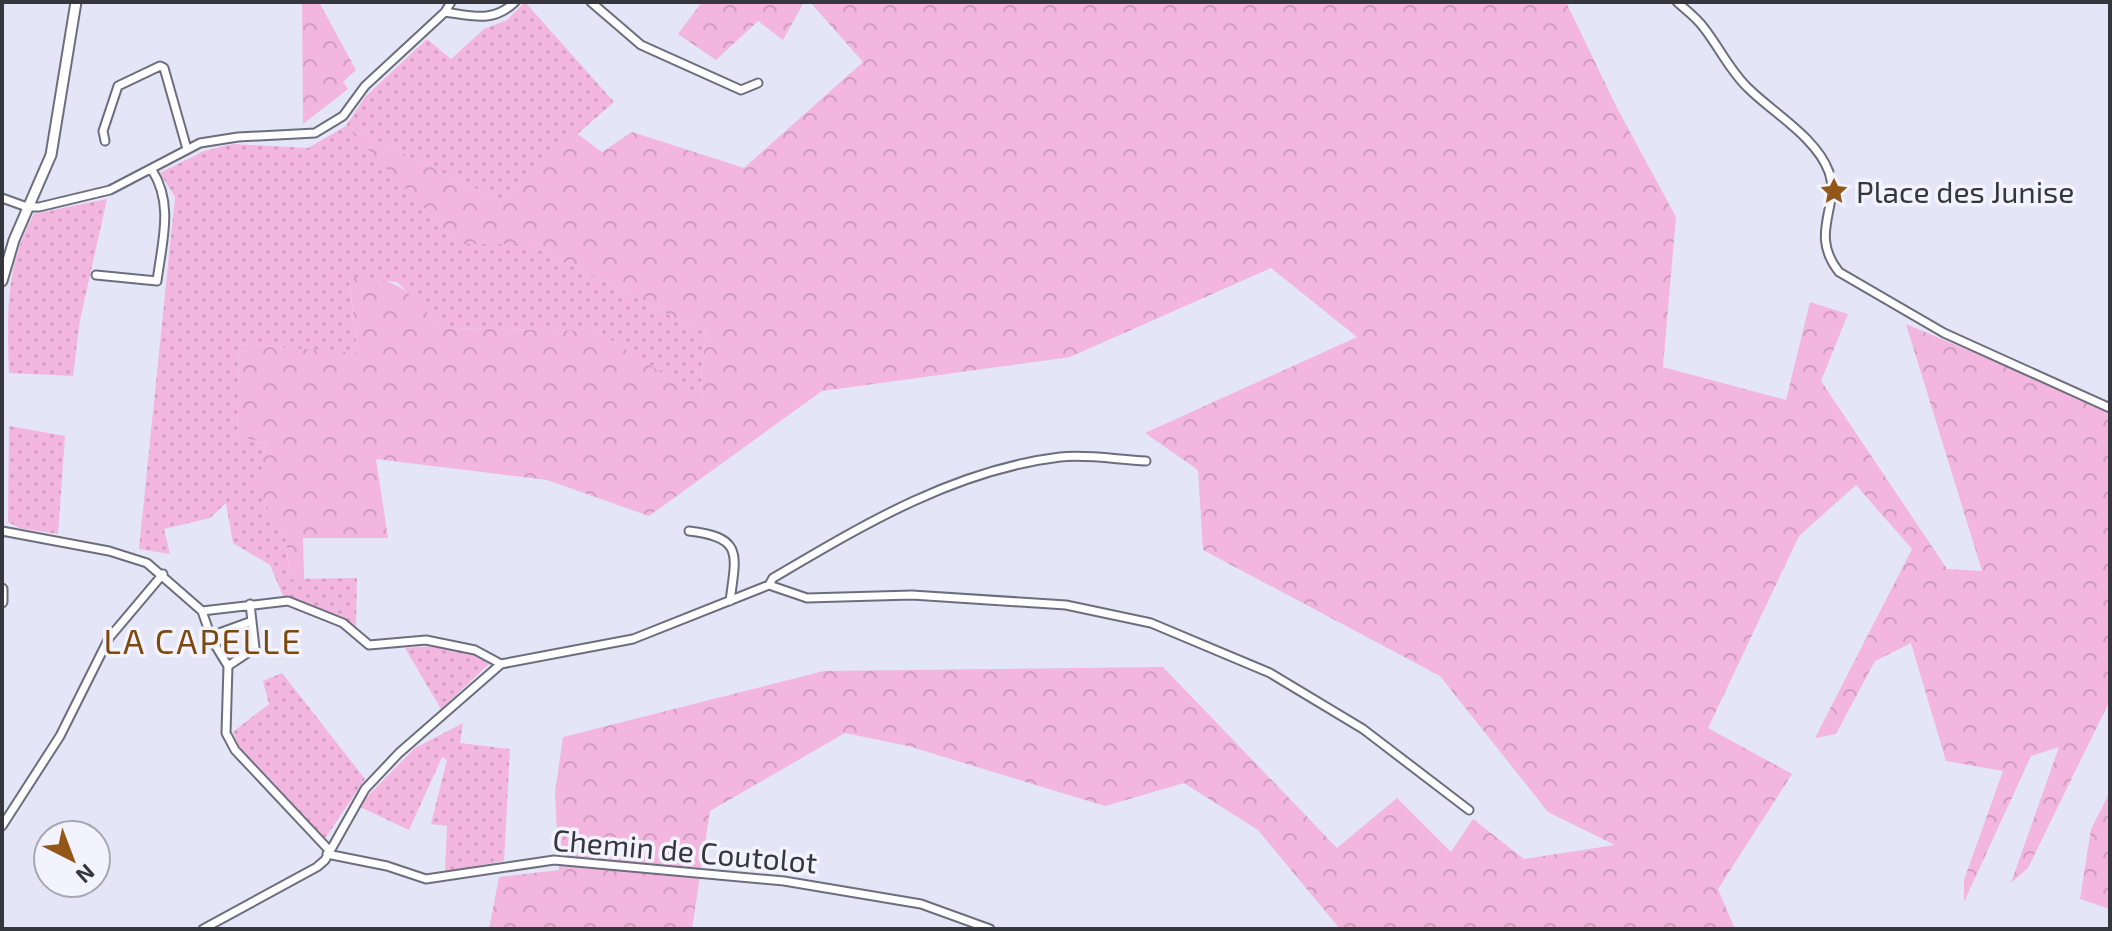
<svg xmlns="http://www.w3.org/2000/svg" width="2112" height="931" viewBox="0 0 2112 931" font-family="'Exo 2',sans-serif">
  <defs>
    <pattern id="grass-dots" width="8" height="8" patternUnits="userSpaceOnUse" patternTransform="scale(2)"><rect width="8" height="8" fill="#f2b6df"/><path d="M2 2h.1M6 6h.1" fill="none" stroke="#d09dc0" stroke-width="1.8" stroke-linecap="round"/></pattern>
    <pattern id="forest-crowns" width="20" height="18" patternUnits="userSpaceOnUse" patternTransform="scale(2)"><rect width="20" height="18" fill="#f2b6df"/><path d="M2 6a3 3 0 1 1 6 0M12 15a3 3 0 1 1 6 0" fill="none" stroke="#d09dc0"/></pattern>
  </defs>
  <rect width="100%" height="100%" fill="#e4e5f7"/>
  <path fill="url(#grass-dots)" d="M525,2L614,102L501,201L348,127L458,244H527L706,333L699,398L597,331L442,328L397,282L349,279L358,354L239,344L237,435L266,444L258,489L286,541L290,579L357,578L356,626L283,596L270,565L233,543L226,503L210,518L164,529L170,554L139,549L175,197L160,173L204,151L233,144L308,148L346,126L365,97L427,39L451,59L484,29L507,20Z
    M107,199L80,320L73,376L9,373C7,316 5,265 34,214Z
    M9,426L65,436L58,534L19,528L8,522Z
    M432,646L477,655L489,664L441,709L405,648Z
    M282,673L365,779L324,840L240,749L233,732L269,704L263,681Z
    M463,723L460,743L510,749L504,861L445,872L447,826L431,824L447,760L442,757L409,830L358,806L415,748Z"/>
  <path fill="url(#forest-crowns)" d="M302,2H319L356,70L343,82L348,89L303,124Z
    M702,2H804L783,40L758,21L716,60L678,34Z
    M810,2H1566L1617,108L1676,217L1663,367L1786,400L1810,302L1848,314L1821,381L1947,569L1982,571L1906,324L2110,410V700L2028,868L2011,883L2059,747L2031,756L1964,902V880L2003,771L1946,761L1911,643L1875,661L1836,734L1815,738L1912,549L1856,485L1799,536L1708,728L1792,774L1718,889L1735,929H1340L1258,830L1184,783L1105,806L908,746L845,733L710,811L692,929H489L499,877L559,870L555,793L563,737L824,671L1163,667L1337,848L1397,798L1451,852L1473,819L1524,859L1615,845L1548,812L1440,676L1203,550L1198,470L1145,433L1357,337L1271,268L1070,357L822,391L649,516L547,480L376,459L388,538H303L304,581L290,579L286,541L257,489L266,444L237,435L239,344L358,353L349,278C403,277 406,291 442,328L597,331L699,397L706,333L527,244H458L346,126L501,201L576,133L602,152L632,132L744,168L863,62Z
    M2110,792V909L2080,899L2091,829Z"/>
  <g fill="none" stroke-linecap="round" stroke-linejoin="round">
    <defs>
      <path id="minor" d="M591,2L641,45L741,90L758,83
        M1677,2C1686,10 1697,18 1704,28C1719,47 1730,71 1748,88C1773,113 1816,137 1829,172C1841,206 1808,233 1839,272L1944,333L2110,408
        M445,12C473,16 493,23 515,2
        M105,141L103,131L118,86L160,66L164,68L187,149
        M2,198L27,207H39L110,190L200,143L238,137L315,133L343,116L365,86L445,12L451,2
        M96,275L157,281C162,242 174,204 152,170
        M2,531L109,551L147,563L202,611L288,601L343,623L369,645L426,640L475,650L501,664
        M689,531C744,537 736,555 730,601
        M769,585L807,598L912,595L1066,605L1151,623L1270,673L1363,729L1469,810
        M769,585L773,578C863,525 954,470 1060,457C1088,454 1119,460 1146,461
        M202,611L212,640L228,666L255,648L250,604
        M211,636L252,621
        M228,666L226,733L235,750L329,850
        M2,826L60,736L109,638L163,574
        M327,854L387,866L426,879L554,860L784,881L921,904L990,929
        M203,929L317,867L325,860L365,789L399,753L501,664L633,639L769,585"/>
      <path id="tertiary" d="M2,281L14,240L51,155L76,2
        M2,589V602"/>
    </defs>
    <use href="#minor" stroke="#6d6e7d" stroke-width="11"/>
    <use href="#tertiary" stroke="#6d6e7d" stroke-width="13"/>
    <use href="#minor" stroke="#fff" stroke-width="7"/>
    <use href="#tertiary" stroke="#fff" stroke-width="9"/>
  </g>
  <defs>
    <symbol id="sight-bare" viewBox="-9 -9 18 18"><path d="M0-6L1.8-2.2L6-1.7L2.9 1.2L3.7 5.4L0 3.3L-3.7 5.4L-2.9 1.2L-6-1.7L-1.8-2.2Z" fill="#925617" stroke="#f2f3fe" stroke-width="2.5" paint-order="stroke"/></symbol>
  </defs>
  <g fill-rule="evenodd">
    <use href="#sight-bare" x="1814" y="171" width="40" height="40"/>
  </g>
  <g text-anchor="middle" dominant-baseline="central" stroke-width="7" stroke-linejoin="round" paint-order="stroke">
    <g font-size="30" fill="#36373e" stroke="#f2f3fe" text-anchor="start">
      <text x="1856" y="191">Place des Junise</text>
    </g>
    <g font-size="30" fill="#36373e" stroke="#f2f3fe">
      <text transform="translate(685 850) rotate(5)">Chemin de Coutolot</text>
    </g>
    <g font-size="34" letter-spacing="2" fill="#7e480c" stroke="#f2f3fe">
      <text x="203" y="640">LA CAPELLE</text>
    </g>
  </g>
  <rect width="2112" height="931" fill="none" stroke="#36373e" stroke-width="8"/>
  <g transform="translate(72 859) rotate(138)"><circle r="38" fill="#f2f3fe" stroke="#a7a8b1" stroke-width="2"/>
  <path d="M0-6L14 30L0 20L-14 30Z" fill="#925617"/>
  <text y="-12" font-size="22" font-weight="bold" text-anchor="middle" fill="#36373e">N</text>
  </g>
</svg>
